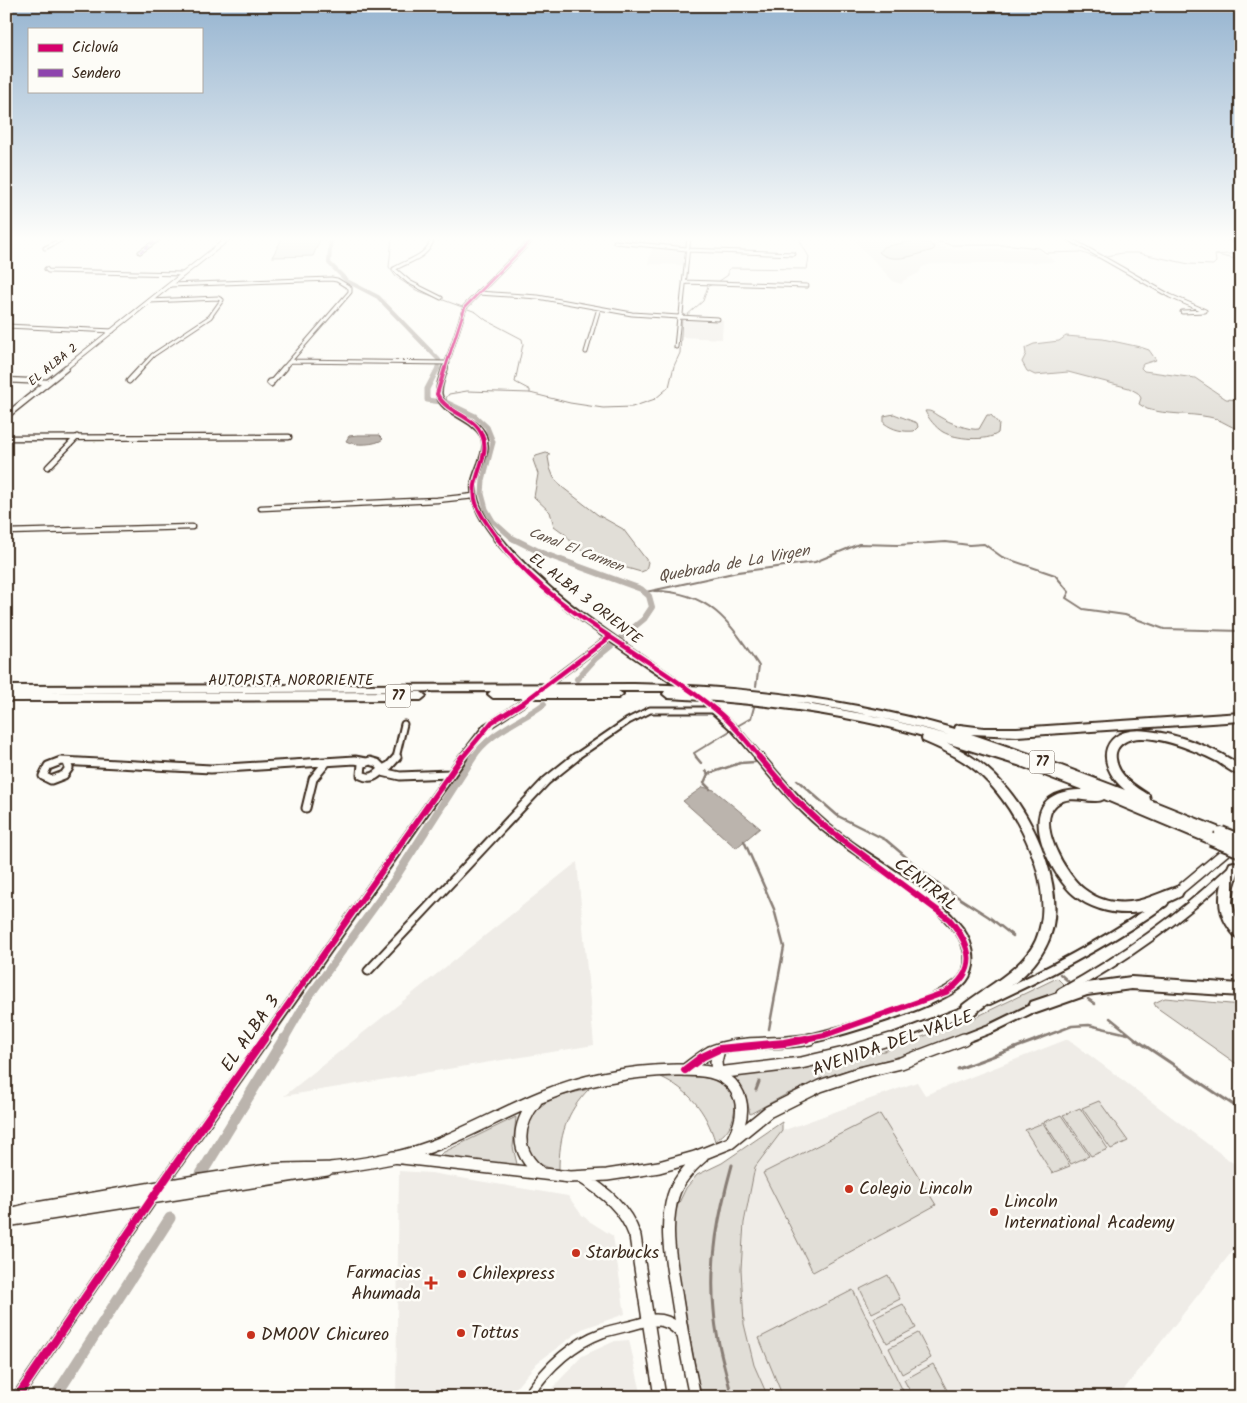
<svg xmlns="http://www.w3.org/2000/svg" width="1247" height="1403" viewBox="0 0 1247 1403" font-family="Kalam,sans-serif">
  <rect width="100%" height="100%" fill="#fdfcf7"/>
  <filter id="ink" filterUnits="userSpaceOnUse"><feTurbulence type="fractalNoise" baseFrequency=".02" numOctaves="2"/><feDisplacementMap in="SourceGraphic" scale="10" xChannelSelector="R" yChannelSelector="G"/><feConvolveMatrix kernelMatrix="1 2 1 2 8 2 1 2 1" color-interpolation-filters="sRGB"/></filter>
  <g filter="url(#ink)">
    <path fill="#efece7" d="M617,237H687L685,248L613,242Z
      M851,237L914,239L933,243L948,249L962,250L1036,248L1056,262L931,264L922,267L919,273L903,281L902,284L898,283L893,281Z
      M652,247L685,250L683,265L648,264Z
      M683,319L723,320L722,339L681,337Z
      M577,862L594,1045L284,1096Z
      M1068,1039L1241,1169V1240L1118,1397H768L754,1365L744,1324L741,1269L745,1223L755,1167L782,1131L917,1082L925,1095Z
      M399,1171L431,1173L568,1196L581,1214L589,1221L613,1236L625,1314L582,1329L537,1363L514,1390L510,1397H396Z
      M629,1340L642,1397H544L582,1356L615,1341Z"/>
    <path fill="#e1ded7" stroke="#8e847a" d="M283,237H321L313,256L272,257Z
      M913,241L929,243L935,248L933,250C918,254 892,265 879,252L883,247Z
      M1066,336L1103,339L1140,347L1149,350L1156,360L1143,364L1141,368L1144,371L1195,378L1226,399L1241,400V430C1229,427 1221,419 1209,417C1189,413 1167,415 1147,409L1139,404L1141,398L1138,393L1129,388L1068,372L1035,375L1027,371L1022,362L1026,354L1025,348L1034,344L1059,341Z
      M925,411C932,410 934,414 940,417C948,422 970,431 979,429L987,415H991L999,424L998,433C987,442 955,439 943,432C936,428 928,418 925,411Z
      M894,414L917,423L918,427L914,431C903,432 893,430 884,423V416Z
      M546,453L550,454L548,457L550,468L554,478L562,487L598,515L623,529L648,562L646,570L641,572L613,564L575,547L565,534L554,526L550,512L534,497L538,474L533,460L536,456Z
      M1057,978L1066,987L996,1023L931,1048L837,1073L785,1095L750,1114L746,1095L733,1075L771,1072L884,1051L976,1017Z
      M1165,998L1241,1005V1067L1156,1007L1154,1003Z
      M661,1077C686,1077 743,1070 734,1113C732,1126 726,1134 715,1141C706,1111 689,1090 661,1077Z
      M589,1089C566,1112 559,1137 559,1169C524,1169 517,1126 541,1106C554,1096 573,1093 589,1089Z
      M1099,1101L1128,1141L1111,1149L1082,1108Z
      M1080,1108L1108,1149L1091,1156L1063,1115Z
      M880,1114L936,1205L813,1272L763,1173Z
      M1061,1115L1089,1156L1071,1164L1044,1122Z
      M516,1117L513,1147L517,1164L514,1166L442,1157L440,1155L442,1153Z
      M782,1122V1131L755,1167L744,1223L741,1269L744,1324L754,1365L768,1397H701L674,1248V1218L677,1207L686,1188L697,1175L722,1163Z
      M1043,1123L1070,1166L1052,1173L1025,1130Z
      M888,1275L900,1299L872,1313L860,1289Z
      M853,1290L906,1397H783L759,1338Z
      M903,1304L916,1328L887,1343L874,1318Z
      M918,1333L931,1358L902,1374L889,1348Z
      M933,1364L947,1390L936,1397H913L904,1380Z"/>
    <path fill="#bbb4ad" stroke="#887d74" d="M358,435H379L383,439C377,445 354,446 346,441L349,436Z
      M703,787L714,790L760,828L736,848L683,801Z"/>
    <g fill="none" stroke-linecap="round" stroke-linejoin="round">
      <path stroke="#887d74" stroke-width="1" d="M392,237L389,267L396,277L416,290L476,312L486,320L522,339L523,344L515,382L530,390V393
        M920,237L951,245H1012L1039,248L1046,253L1080,252L1097,258L1122,253H1138L1189,264L1213,265L1216,262L1215,255L1241,253
        M1216,255L1241,260
        M718,282L728,275V270L731,268L807,269L809,257L800,241L803,237
        M686,316L703,301L708,286L711,285
        M448,403L446,398L449,394L467,391L530,393L570,403L603,408L632,407L655,399L669,387L674,366L680,353L682,318"/>
      <path stroke="#887d74" stroke-width="2" d="M654,591C711,591 731,624 759,666L756,686
        M646,592L738,572L815,562L859,544L898,545L946,542L969,545L984,544L1002,557L1055,575L1069,592L1066,598L1083,609L1125,615L1164,629L1241,631
        M739,725L751,718L754,707
        M697,758L694,753L730,731"/>
      <path stroke="#887d74" stroke-width="2.5" d="M696,757L701,763
        M706,771L708,774L740,763L755,762
        M708,774L704,783L710,789
        M797,780L838,816L886,840L939,885L989,917L1013,936
        M744,841L774,909L784,947L769,1029
        M1060,974L1068,981
        M1088,999L1095,1004
        M1110,1018L1137,1040
        M1035,1040L1072,1026L1089,1025L1128,1034"/>
      <path stroke="#887d74" stroke-width="3" d="M1135,1039L1241,1110
        M958,1069L1039,1039
        M756,1090L759,1082
        M732,1165C719,1212 709,1261 714,1310C716,1340 725,1368 732,1397"/>
      <path stroke="#bbb4ad" stroke-width="4" d="M331,237L329,263L347,281L378,297L439,360L437,369"/>
      <path stroke="#bbb4ad" stroke-width="5" d="M438,368L427,389V400L448,403L475,416L487,427L493,442L483,480L482,494L486,509L493,521L513,539"/>
      <path stroke="#bbb4ad" stroke-width="6" d="M512,538L542,553L641,589L649,596L652,607L644,619L595,659L577,679
        M473,758C489,732 520,722 544,704"/>
      <path stroke="#bbb4ad" stroke-width="8" d="M284,1040L308,998L394,880L473,757"/>
      <path stroke="#bbb4ad" stroke-width="11" d="M201,1174L284,1039
        M55,1397L170,1218"/>
      <path stroke="#d6d2cc" stroke-width="6" stroke-dasharray="6 3" stroke-linecap="butt" d="M673,680L707,704"/>
      <defs>
        <path id="minor-far4" d="M433,237C429,257 409,260 394,269L409,282L441,298
          M1066,237L1170,296L1205,311L1182,312
          M615,242L687,249
          M45,248L66,237
          M687,250L794,254
          M140,252L162,237
          M46,269L48,271L183,274
          M684,282L807,286
          M170,285L331,279L337,280L350,288V292L283,369
          M478,293L538,297L632,314L679,317L681,314L689,237
          M150,301L218,298L222,300
          M6,326L113,331
          M676,347L679,317L718,319
          M586,352L599,308
          M290,361L448,363
          M140,369L153,355L210,317L222,300"/>
        <path id="minor-far3" d="M6,380L48,382
          M129,381L141,368
          M271,384L269,382L273,381L284,368
          M6,438L289,437
          M48,467L77,437
          M261,508L437,500L474,496
          M6,532L192,527"/>
        <path id="minor-far2" d="M553,680L610,637
          M396,758L404,724
          M462,758L486,727L524,702
          M574,758L628,721L650,710H715"/>
        <path id="minor-far1" d="M370,761L377,763L383,769C376,776 371,780 361,775L362,764Z
          M67,763L69,768L64,775L51,780L43,776L48,766L61,761L211,769L355,760L366,762
          M383,769L389,766L397,757
          M382,772L400,776L449,774
          M306,808L313,779L327,762
          M368,971L546,781L576,757
          M264,1040L463,757"/>
        <path id="minor" d="M161,1186L265,1039
          M17,1397L153,1198
          M527,1397C546,1369 569,1345 602,1333C617,1328 632,1326 647,1321"/>
        <path id="tertiary-far4" d="M64,369L230,237
          M445,369L465,307L534,237"/>
        <path id="tertiary-far3" d="M445,368C443,376 438,386 439,394C441,412 474,417 483,435C490,451 477,468 474,484C472,504 486,524 498,539
          M6,416L66,368"/>
        <path id="tertiary-far2" d="M497,538C545,597 611,638 673,680
          M707,704L735,729L760,758"/>
        <path id="tertiary-far1" d="M759,757C779,781 799,805 824,826C864,860 919,884 954,924C967,938 976,962 963,979C946,1002 835,1033 805,1040
          M1061,993C1123,959 1179,919 1230,871
          M989,1000C1050,972 1109,941 1164,902
          M887,1040L970,1009
          M961,1040L992,1028L1039,1005"/>
        <path id="tertiary" d="M685,1070C693,1064 701,1057 710,1052C739,1039 779,1046 810,1039
          M717,1073L801,1063L844,1053L891,1039
          M717,1073L716,1062L719,1049
          M536,1101C516,1126 514,1152 541,1173
          M393,1157L570,1177L607,1175L659,1167L695,1157L730,1143L768,1112L820,1086L859,1073L901,1063L964,1039
          M581,1177C605,1192 625,1208 635,1236L660,1397
          M6,1215L29,1209C109,1196 190,1180 270,1170C290,1168 310,1169 330,1168C350,1166 372,1162 392,1158C445,1147 492,1117 541,1097C584,1079 629,1071 676,1070C698,1070 723,1069 736,1090C746,1106 741,1124 733,1139
          M6,1221L327,1170
          M647,1321C662,1318 672,1322 682,1334
          M695,1397C688,1364 682,1332 677,1299C672,1265 663,1230 673,1196C678,1180 689,1168 702,1157"/>
        <path id="secondary" d="M1224,237H1229L1241,243V246Z
          M1232,842L1235,843L1236,846L1235,849L1180,895L1177,896L1174,895L1172,892L1174,889L1229,843Z"/>
        <path id="motorway" d="M634,684C743,686 850,699 955,729L956,726L960,725L984,728H1017L1241,713V721L1017,736L971,734L1035,756L1125,790C1092,762 1103,725 1148,731C1179,734 1215,748 1241,766V776C1233,773 1225,767 1218,762C1197,751 1144,728 1123,743C1117,747 1115,753 1116,759C1118,776 1136,787 1149,795L1150,800L1225,830L1227,833L1225,836L1221,838L1209,833L1215,836L1217,839L1215,842L1211,844L1104,799C1093,806 1071,792 1056,805C1035,824 1067,876 1084,889C1093,896 1103,901 1115,902C1138,905 1156,894 1177,887L1181,888L1183,892L1181,896C1166,903 1149,912 1131,913C1111,914 1089,908 1074,895C1054,878 1021,819 1050,798C1060,791 1072,790 1083,790L1018,765L947,743C968,753 986,765 1002,783C1036,819 1072,900 1045,948C1029,978 998,994 973,1015L968,1016L963,1015L961,1010L963,1005C987,986 1023,969 1036,940C1058,888 1019,811 982,776C965,760 944,750 923,741L922,738L923,736C840,713 754,702 668,698L663,694L665,691H618L623,694L618,698H493L488,694L491,691L34,693L421,692L426,696L421,700L6,701V686ZM796,702C848,709 898,721 949,735L874,716Z
          M1234,862L1238,863L1240,867L1234,886L1232,902L1235,915L1241,924V940C1234,937 1231,931 1227,925C1215,905 1220,884 1230,863Z
          M1131,977L1241,984V996L1131,989L1087,995L1036,1013L1031,1012L1029,1007L1031,1002L1087,983Z"/>
      </defs>
      <use href="#minor-far4" stroke="#3b2a1e" stroke-width="5"/>
      <use href="#minor-far3" stroke="#3b2a1e" stroke-width="7"/>
      <use href="#minor-far2" stroke="#3b2a1e" stroke-width="9"/>
      <use href="#minor-far1" stroke="#3b2a1e" stroke-width="11"/>
      <use href="#minor" stroke="#3b2a1e" stroke-width="12"/>
      <use href="#tertiary-far4" stroke="#3b2a1e" stroke-width="5.5"/>
      <use href="#tertiary-far3" stroke="#3b2a1e" stroke-width="8"/>
      <use href="#tertiary-far2" stroke="#3b2a1e" stroke-width="10"/>
      <use href="#tertiary-far1" stroke="#3b2a1e" stroke-width="12"/>
      <use href="#tertiary" stroke="#3b2a1e" stroke-width="14"/>
      <use href="#secondary" stroke="#3b2a1e" stroke-width="3"/>
      <use href="#motorway" stroke="#3b2a1e" stroke-width="4"/>
      <use href="#minor-far4" stroke="#fdfcf7" stroke-width="3"/>
      <use href="#minor-far3" stroke="#fdfcf7" stroke-width="4.5"/>
      <use href="#minor-far2" stroke="#fdfcf7" stroke-width="5"/>
      <use href="#minor-far1" stroke="#fdfcf7" stroke-width="7"/>
      <use href="#minor" stroke="#fdfcf7" stroke-width="9"/>
      <use href="#tertiary-far4" stroke="#fdfcf7" stroke-width="4"/>
      <use href="#tertiary-far3" stroke="#fdfcf7" stroke-width="5"/>
      <use href="#tertiary-far2" stroke="#fdfcf7" stroke-width="6"/>
      <use href="#tertiary-far1" stroke="#fdfcf7" stroke-width="8"/>
      <use href="#tertiary" stroke="#fdfcf7" stroke-width="11"/>
      <use href="#secondary" fill="#fdfcf7" fill-rule="evenodd"/>
      <use href="#motorway" fill="#fdfcf7" fill-rule="evenodd"/>
      <defs>
        <path id="motorway-bridge" d="M1221,833L1241,841
          M1211,839L1241,851"/>
      </defs>
      <use href="#motorway-bridge" stroke="#3b2a1e" stroke-width="16" stroke-linecap="butt"/>
      <use href="#motorway-bridge" stroke="#fdfcf7" stroke-width="12"/>
      <path stroke="#8e44ad" stroke-width="2" stroke-dasharray="4.5 2" stroke-linecap="butt" d="M140,252L162,237"/>
      <defs>
        <path id="cycleway-far4" d="M445,369L465,307L534,237"/>
        <path id="cycleway-far3" d="M445,368L437,394C447,414 474,415 482,435C492,457 468,479 476,503C480,516 490,528 498,539"/>
        <path id="cycleway-far2" d="M497,538C550,612 646,653 716,710C733,724 747,741 760,758
          M462,758L492,722L524,702L610,637"/>
        <path id="cycleway-far1" d="M759,757L795,799L824,826L949,919C972,946 979,971 946,992L825,1035L800,1040
          M263,1040L462,757"/>
        <path id="cycleway" d="M685,1070L702,1057L719,1049L784,1043L806,1039
          M17,1397L160,1187L264,1039"/>
      </defs>
      <use href="#cycleway-far4" stroke="#fdfcf7" stroke-width="4.5"/>
      <use href="#cycleway-far3" stroke="#fdfcf7" stroke-width="6"/>
      <use href="#cycleway-far2" stroke="#fdfcf7" stroke-width="8"/>
      <use href="#cycleway-far1" stroke="#fdfcf7" stroke-width="9"/>
      <use href="#cycleway" stroke="#fdfcf7" stroke-width="11"/>
      <use href="#cycleway-far4" stroke="#d6006c" stroke-width="2.5"/>
      <use href="#cycleway-far3" stroke="#d6006c" stroke-width="4"/>
      <use href="#cycleway-far2" stroke="#d6006c" stroke-width="4.5"/>
      <use href="#cycleway-far1" stroke="#d6006c" stroke-width="6"/>
      <use href="#cycleway" stroke="#d6006c" stroke-width="8"/>
    </g>
  </g>
  <linearGradient id="sky" x2="0" y2="1"><stop stop-color="#96b4d0"/><stop offset="0.55" stop-color="#fefefb"/><stop offset="1" stop-color="#fefefb" stop-opacity="0"/></linearGradient>
  <rect width="1247" height="434" fill="url(#sky)"/>
  <g fill="#c8321e" stroke="#fdfcf7" stroke-width="2">
    <circle cx="849" cy="1189" r="5"/>
    <circle cx="994" cy="1212" r="5"/>
    <circle cx="576" cy="1253" r="5"/>
    <circle cx="462" cy="1274" r="5"/>
    <path d="M428.5 1275.5h5v5h5v5h-5v5h-5v-5h-5v-5h5z"/>
    <circle cx="461" cy="1333" r="5"/>
    <circle cx="251" cy="1335" r="5"/>
  </g>
  <g text-anchor="middle" dominant-baseline="central" stroke-width="5" stroke-linejoin="round" paint-order="stroke">
    <g font-size="12" fill="#3b2a1e" stroke="#fdfcf7">
      <text transform="translate(53 365) rotate(-39)">EL ALBA 2</text>
    </g>
    <g font-size="14" font-style="italic" fill="#615349" stroke="#fdfcf7">
      <text transform="translate(576 550) rotate(21)">Canal El Carmen</text>
    </g>
    <g fill="#fdfcf7" stroke="#75695f" stroke-width="1">
      <rect x="385.5" y="684.5" width="25" height="23" rx="4"/>
      <rect x="1029.5" y="750.5" width="25" height="23" rx="4"/>
    </g>
    <g font-size="14" font-weight="bold" fill="#3b2a1e">
      <text x="398" y="696">77</text>
      <text x="1042" y="762">77</text>
    </g>
    <g font-size="15" fill="#3b2a1e" stroke="#fdfcf7">
      <text transform="translate(585 599) rotate(38)">EL ALBA 3 ORIENTE</text>
      <text x="291" y="681">AUTOPISTA NORORIENTE</text>
    </g>
    <g font-size="16" font-style="italic" fill="#615349" stroke="#fdfcf7">
      <text transform="translate(734 564) rotate(-10)">Quebrada de La Virgen</text>
    </g>
    <g font-size="18" fill="#3b2a1e" stroke="#fdfcf7">
      <text transform="translate(925 885) rotate(38)">CENTRAL</text>
      <text transform="translate(251 1034) rotate(-55)">EL ALBA 3</text>
      <text transform="translate(893 1044) rotate(-19)">AVENIDA DEL VALLE</text>
    </g>
    <g font-size="18" fill="#3b2a1e" stroke="#fdfcf7" text-anchor="start">
      <text x="859" y="1189">Colegio Lincoln</text>
      <text x="1004" y="1202">Lincoln<tspan x="1004" dy="21">International Academy</tspan></text>
      <text x="586" y="1253">Starbucks</text>
      <text x="421" y="1273" text-anchor="end">Farmacias<tspan x="421" dy="21">Ahumada</tspan></text>
      <text x="472" y="1274">Chilexpress</text>
      <text x="471" y="1333">Tottus</text>
      <text x="261" y="1335">DMOOV Chicureo</text>
    </g>
  </g>
  <rect width="1247" height="1403" fill="none" stroke="#fdfcf7" stroke-width="25"/>
  <rect x="12" y="12" width="1222" height="1378" fill="none" stroke="#3b2a1e" stroke-width="2" filter="url(#ink)"/>
  <rect x="28" y="28" width="175" height="65" fill="#fdfcf7" stroke="#afa8a0"/>
  <rect x="38" y="44" width="25" height="8" fill="#d6006c" stroke="#afa8a0"/>
  <text x="72" y="52" font-size="15" fill="#3b2a1e">Ciclovía</text>
  <rect x="38" y="69" width="25" height="8" fill="#8e44ad" stroke="#afa8a0"/>
  <text x="72" y="78" font-size="15" fill="#3b2a1e">Sendero</text>
</svg>
